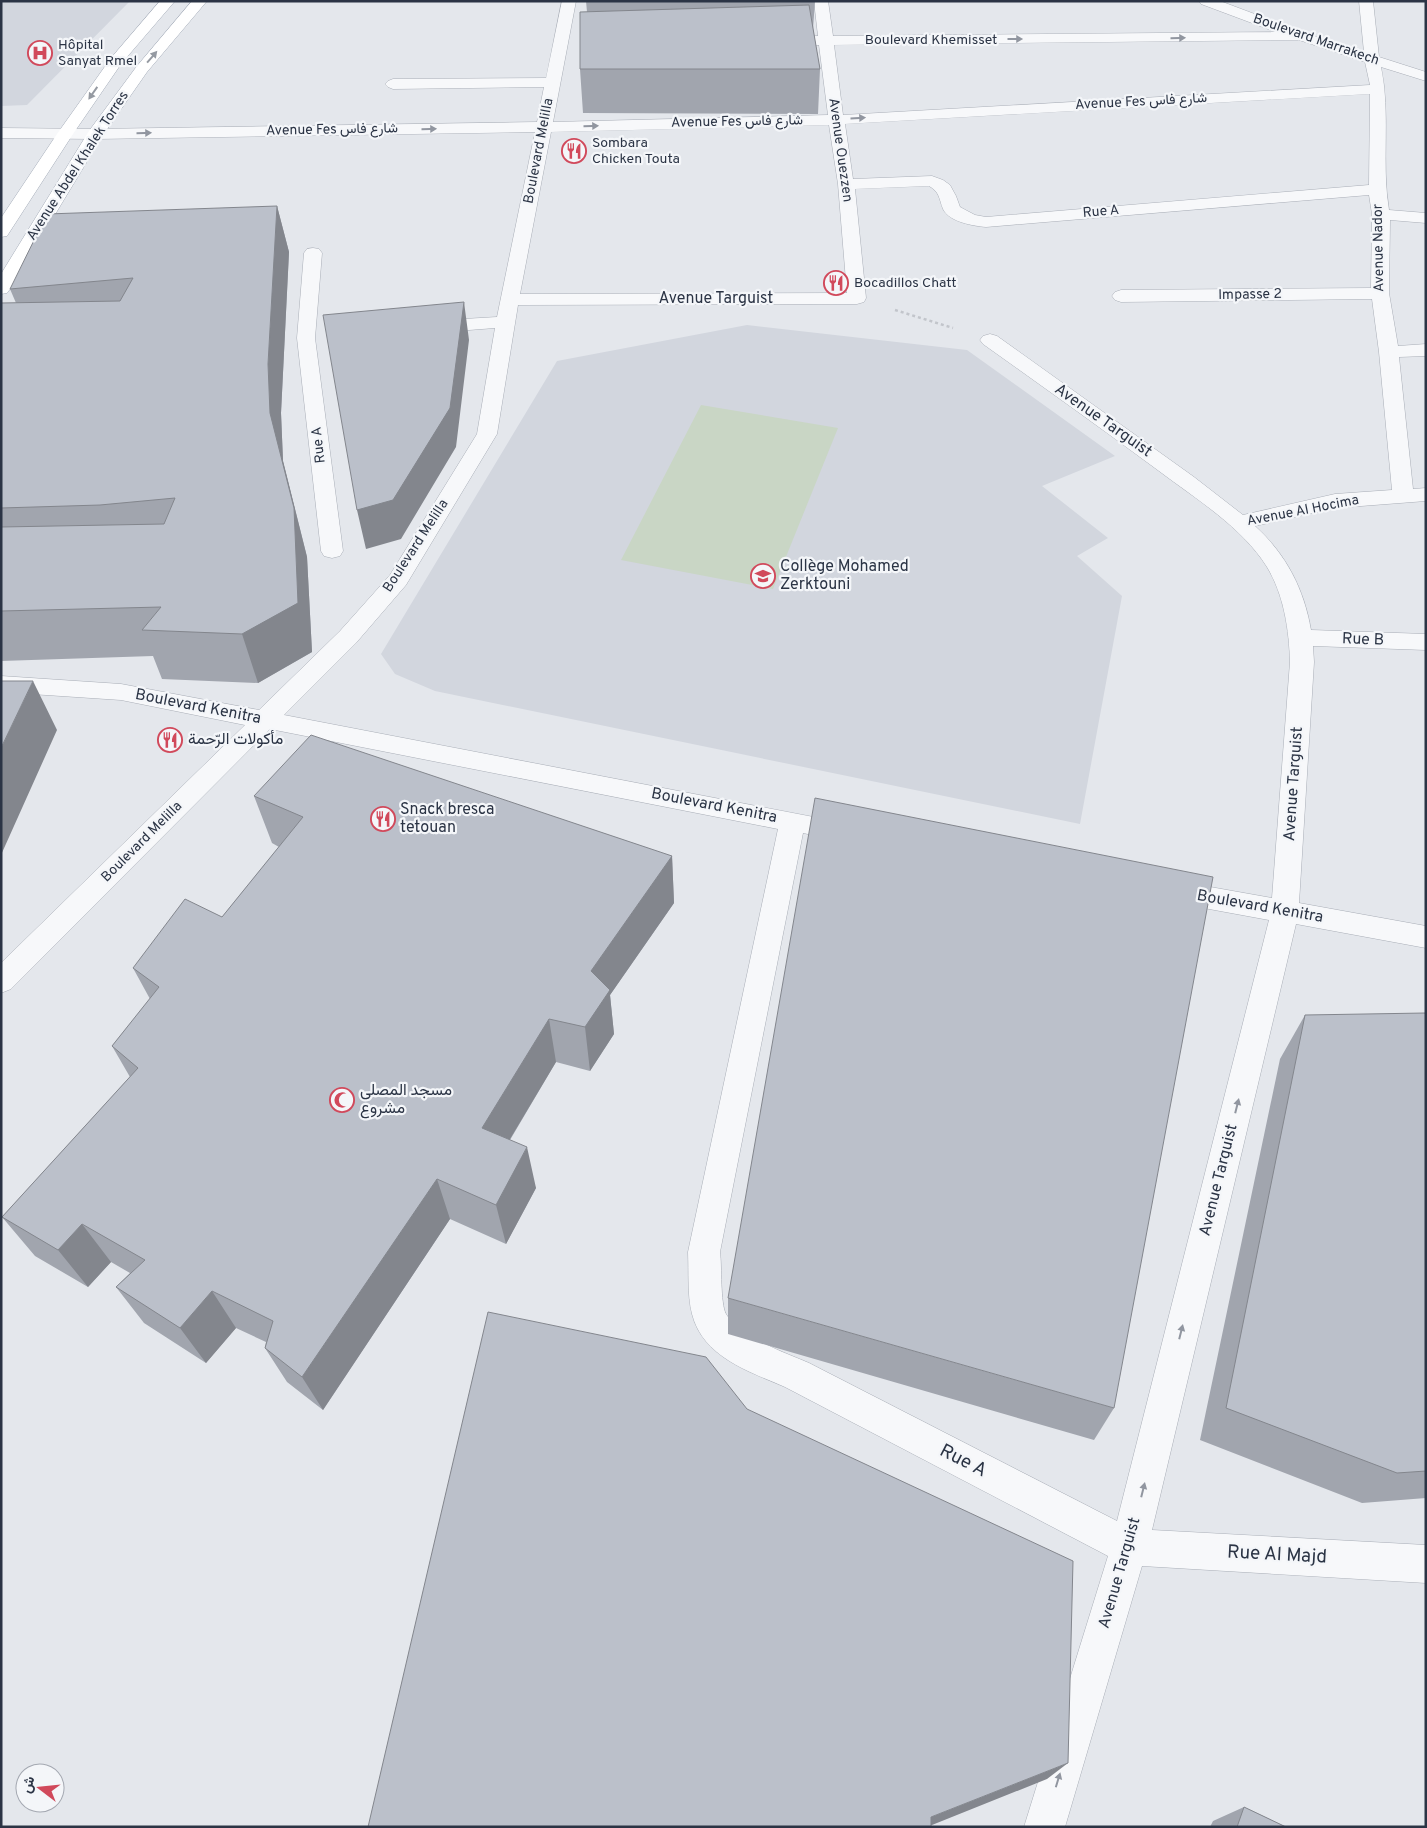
<svg xmlns="http://www.w3.org/2000/svg" width="1427" height="1828" viewBox="0 0 1427 1828" font-family="Overpass,Vazirmatn,sans-serif">
  <rect width="100%" height="100%" fill="#e4e7ec"/>
  <path fill="#d2d6de" d="M1,1H130L27,105L1,106Z
    M747,325L967,350L1115,456L1042,486L1108,538L1077,556L1122,596L1080,824L435,691L395,674L381,654L557,361Z"/>
  <path fill="#c9d6c5" d="M701,405L838,428L773,589L621,560Z"/>
  <g fill="none" stroke-linecap="round" stroke-linejoin="round">
    <defs>
      <path id="minor" d="M562,1H576L553,122L828,115L819,45H778L773,44L771,41L773,38L778,37L818,36L814,1H828L833,36L1276,32L1201,4L1199,1H1220L1305,33L1364,52L1359,1H1373L1379,57L1426,72V81L1381,67C1391,114 1381,162 1389,210L1426,213V223L1390,220L1389,293L1398,346L1426,344V356L1399,357L1413,489L1426,488V501L1335,508L1255,526C1286,554 1304,589 1311,630L1426,634V650L1313,646L1314,662L1299,903L1426,926V948L1296,924L1152,1530L1426,1545V1583L1142,1566L1065,1827H1024L1108,1556L785,1387C748,1371 703,1357 692,1314C687,1294 689,1272 688,1252L778,829L270,729L11,989L1,993V963L245,725L121,700L1,692V676L121,684L259,710L340,631L390,575L477,434L495,328L430,333L423,331L421,327L423,323L430,321L497,317L535,132L95,139L1,138V128L95,129L537,122L544,87L393,89L388,87L385,84L388,81L393,79L546,78ZM1299,40L1365,62L1370,85L843,115L834,45ZM1370,94L1369,185L986,217L975,215L960,207L956,196L950,185L943,180L932,176L853,179L845,124ZM829,125L838,184L847,293L520,294L551,132ZM929,186C940,192 939,199 943,209C949,222 974,226 986,227L1369,195L1372,214L1371,288L1121,290L1115,292L1112,296L1115,300L1121,302L1372,299L1379,352L1392,490L1335,494L1243,515L1194,477L997,336L990,334L983,336L980,340L983,344C1042,386 1101,428 1159,471C1196,499 1242,527 1267,567C1284,595 1289,630 1290,662L1272,898L1171,880L1161,884L1157,891L1161,898L1171,902L1269,920L1117,1521L809,1363C786,1353 739,1337 726,1314C720,1303 722,1266 720,1252L803,833L846,842L855,839L859,832L855,825L284,715L356,643L406,585L497,434L518,305L857,304L864,302L866,298L855,189Z
        M313,248L319,249L322,253L315,338L343,551L340,556L332,558L324,556L321,551L297,338L304,253L307,249Z"/>
      <path id="major" d="M160,1H175L121,64L73,134L7,236L1,237V218L57,134L111,58Z
        M192,1H207L147,72L103,135L10,289L7,293L1,294V274L89,131L137,66Z"/>
    </defs>
    <use href="#minor" stroke="#a9aeb7" stroke-width="1"/>
    <use href="#major" stroke="#a3abb8" stroke-width="1"/>
    <path stroke="#c2c5cb" stroke-width="2.5" stroke-dasharray="3 3" stroke-linecap="butt" d="M895,310L953,328"/>
    <use href="#minor" fill="#f7f8fa" fill-rule="evenodd"/>
    <use href="#major" fill="#fff" fill-rule="evenodd"/>
  </g>
  <path fill="#a1a5ae" d="M586,1H815L813,29L820,69L818,114L583,113L580,69L587,12Z
    M277,206L289,252L281,413L283,461L307,557L312,652L258,683L162,679L153,656L1,661V303H16L10,289Z
    M254,796L672,856L674,903L610,995L614,1034L590,1071L556,1062L510,1140L536,1188L506,1244L450,1219L323,1410L287,1382L265,1348L266,1342L236,1328L206,1363L144,1323L116,1287L130,1273L111,1262L88,1287L35,1256L2,1217L130,1077L112,1046L150,999L133,968L222,917L279,847L272,843Z
    M1305,1015L1426,1016V1498L1362,1503L1200,1440L1280,1059Z
    M728,1298L1114,1408L1094,1440L728,1334Z
    M1244,1807L1286,1827H1210L1213,1821Z"/>
  <path fill="#83868d" d="M277,206L289,252L281,413L283,461L307,557L312,652L258,683L242,634L270,413L268,364Z
    M464,302L469,340L456,447L401,539L366,549L357,510Z
    M33,681L57,730L1,855V748Z
    M672,856L674,903L610,995L614,1034L590,1071L585,1027L591,971Z
    M549,1019L556,1062L492,1169L482,1128Z
    M527,1147L536,1188L506,1244L496,1205Z
    M437,1179L450,1219L323,1410L302,1377Z
    M82,1224L111,1262L88,1287L58,1250Z
    M212,1291L236,1328L206,1363L180,1328Z
    M1068,1763L1047,1779L927,1827L931,1817Z"/>
  <path fill="#bbc0ca" stroke="#83868d" d="M809,5L820,69H580V12Z
    M277,206L268,364L270,413L294,508L298,603L242,634L142,630L161,607L1,611V527L164,524L175,498L100,505L1,508V303L120,301L133,278L10,289L47,214Z
    M464,302L450,408L393,500L357,510L323,315Z
    M1,681H33L1,748Z
    M311,735L672,856L591,971L610,990L585,1027L549,1019L482,1128L527,1147L496,1205L437,1179L302,1377L265,1348L273,1321L212,1291L180,1328L116,1287L145,1260L82,1224L58,1250L2,1217L138,1068L112,1046L159,987L133,968L185,899L222,917L303,817L254,796Z
    M815,798L1213,877L1114,1408L728,1298Z
    M1425,1013L1426,1016V1471L1397,1473L1226,1408L1305,1015Z
    M488,1312L706,1357L747,1409L1073,1561L1068,1763L931,1817V1827H368Z
    M1244,1807L1286,1827H1237Z"/>
  <defs><path id="oneway-solid" d="M-6-.8H1V-3.2L6.5 0L1 3.2V.8H-6Z" transform="scale(1.25)"/></defs>
  <g fill="#9196a0">
    <use href="#oneway-solid" transform="translate(1178 38) rotate(-1)"/>
    <use href="#oneway-solid" transform="translate(1015 39)"/>
    <use href="#oneway-solid" transform="translate(858 118) rotate(-3)"/>
    <use href="#oneway-solid" transform="translate(591 126) rotate(-2)"/>
    <use href="#oneway-solid" transform="translate(429 129) rotate(-1)"/>
    <use href="#oneway-solid" transform="translate(144 133) rotate(-1)"/>
    <use href="#oneway-solid" transform="translate(1237 1106) rotate(-76)"/>
    <use href="#oneway-solid" transform="translate(1181 1332) rotate(-76)"/>
    <use href="#oneway-solid" transform="translate(1143 1490) rotate(-76)"/>
    <use href="#oneway-solid" transform="translate(1058 1780) rotate(-73)"/>
  </g>
  <g fill="#959aa2">
    <use href="#oneway-solid" transform="translate(152 57) rotate(-49)"/>
    <use href="#oneway-solid" transform="translate(93 93) rotate(125)"/>
  </g>
  <defs>
    <symbol id="hospital-ring" viewBox="-11 -11 22 22"><circle r="9.5" fill="#f4f6f9" stroke="#d1495b" stroke-width="1.5"/><path d="M-5-5h3v3.5h4V-5h3V5h-3V1.5h-4V5h-3Z" fill="#d1495b"/></symbol>
    <symbol id="restaurant-ring" viewBox="-11 -11 22 22"><circle r="9.5" fill="#f4f6f9" stroke="#d1495b" stroke-width="1.5"/><path d="M-5-6h1v4h1v-4h1v4h1v-4h1v5L-1.5 .5V6h-2V.5L-5-1ZM5-6V6H3V1.5H1.5Q1.5-4 5-6Z" fill="#d1495b"/></symbol>
    <symbol id="school-ring" viewBox="-11 -11 22 22"><circle r="9.5" fill="#f4f6f9" stroke="#d1495b" stroke-width="1.5"/><path d="M0-5L7-2L0 1L-7-2ZM-4 1L0 2.5L4 1V4Q0 6-4 4Z" fill="#d1495b"/></symbol>
    <symbol id="mosque-ring" viewBox="-11 -11 22 22"><circle r="9.5" fill="#f4f6f9" stroke="#d1495b" stroke-width="1.5"/><path d="M3.5-4.9A6 6 0 1 0 3.5 4.9A5 5 0 1 1 3.5-4.9Z" fill="#d1495b"/></symbol>
  </defs>
  <g fill-rule="evenodd">
    <use href="#hospital-ring" x="26" y="39" width="28" height="28"/>
    <use href="#restaurant-ring" x="560" y="137" width="28" height="28"/>
    <use href="#restaurant-ring" x="822" y="269" width="28" height="28"/>
    <use href="#school-ring" x="749" y="562" width="28" height="28"/>
    <use href="#restaurant-ring" x="156" y="726" width="28" height="28"/>
    <use href="#restaurant-ring" x="369" y="805" width="28" height="28"/>
    <use href="#mosque-ring" x="328" y="1086" width="28" height="28"/>
  </g>
  <g text-anchor="middle" dominant-baseline="central" stroke-width="4.5" stroke-linejoin="round" paint-order="stroke">
    <g font-size="14" fill="#2b3445" stroke="#f4f6f9">
      <text x="931" y="40">Boulevard Khemisset</text>
      <text transform="translate(1316 40) rotate(19)">Boulevard Marrakech</text>
      <text transform="translate(1141 102) rotate(-3)">Avenue Fes شارع فاس</text>
      <text transform="translate(737 122) rotate(-1)">Avenue Fes شارع فاس</text>
      <text transform="translate(332 130) rotate(-1)">Avenue Fes شارع فاس</text>
      <text transform="translate(840 150) rotate(82)">Avenue Ouezzen</text>
      <text transform="translate(539 151) rotate(-79)">Boulevard Melilla</text>
      <text transform="translate(78 166) rotate(-57)">Avenue Abdel Khalek Torres</text>
      <text transform="translate(1101 212) rotate(-5)">Rue A</text>
      <text transform="translate(1379 248) rotate(-91)">Avenue Nador</text>
      <text transform="translate(1250 295) rotate(-1)">Impasse 2</text>
      <text transform="translate(319 445) rotate(-97)">Rue A</text>
      <text transform="translate(1303 511) rotate(-11)">Avenue Al Hocima</text>
      <text transform="translate(416 546) rotate(-57)">Boulevard Melilla</text>
      <text transform="translate(142 842) rotate(-45)">Boulevard Melilla</text>
    </g>
    <g font-size="14" fill="#2b3445" stroke="#f4f6f9" text-anchor="start">
      <text x="58" y="45">Hôpital<tspan x="58" dy="16">Sanyat Rmel</tspan></text>
      <text x="592" y="143">Sombara<tspan x="592" dy="16">Chicken Touta</tspan></text>
      <text x="854" y="283">Bocadillos Chatt</text>
    </g>
    <g font-size="16" fill="#2b3445" stroke="#f4f6f9">
      <text x="716" y="299">Avenue Targuist</text>
      <text transform="translate(1103 421) rotate(35)">Avenue Targuist</text>
      <text transform="translate(1363 640) rotate(2)">Rue B</text>
      <text transform="translate(198 707) rotate(11)">Boulevard Kenitra</text>
      <text transform="translate(1294 784) rotate(-86)">Avenue Targuist</text>
      <text transform="translate(714 806) rotate(11)">Boulevard Kenitra</text>
      <text transform="translate(1260 907) rotate(10)">Boulevard Kenitra</text>
      <text transform="translate(1219 1180) rotate(-76)">Avenue Targuist</text>
      <text transform="translate(1120 1573) rotate(-74)">Avenue Targuist</text>
    </g>
    <g font-size="16" fill="#2b3445" stroke="#f4f6f9" text-anchor="start">
      <text x="780" y="567">Collège Mohamed<tspan x="780" dy="18">Zerktouni</tspan></text>
      <text x="188" y="740">مأكولات الرّحمة</text>
      <text x="400" y="810">Snack bresca<tspan x="400" dy="18">tetouan</tspan></text>
      <text x="360" y="1091">مسجد المصلى<tspan x="360" dy="18">مشروع</tspan></text>
    </g>
    <g font-size="19" fill="#2b3445" stroke="#f4f6f9">
      <text transform="translate(963 1461) rotate(27)">Rue A</text>
      <text transform="translate(1277 1555) rotate(3)">Rue Al Majd</text>
    </g>
  </g>
  <rect width="1427" height="1828" fill="none" stroke="#2b3445" stroke-width="5"/>
  <g transform="translate(40 1788) rotate(286)"><circle r="24" fill="#f4f6f9" stroke="#a4a8b1"/>
  <path d="M0-4L9 19L0 12L-9 19Z" fill="#d1495b"/>
  <text y="-8" font-size="14" font-weight="bold" text-anchor="middle" fill="#2b3445">ش</text>
  </g>
</svg>
